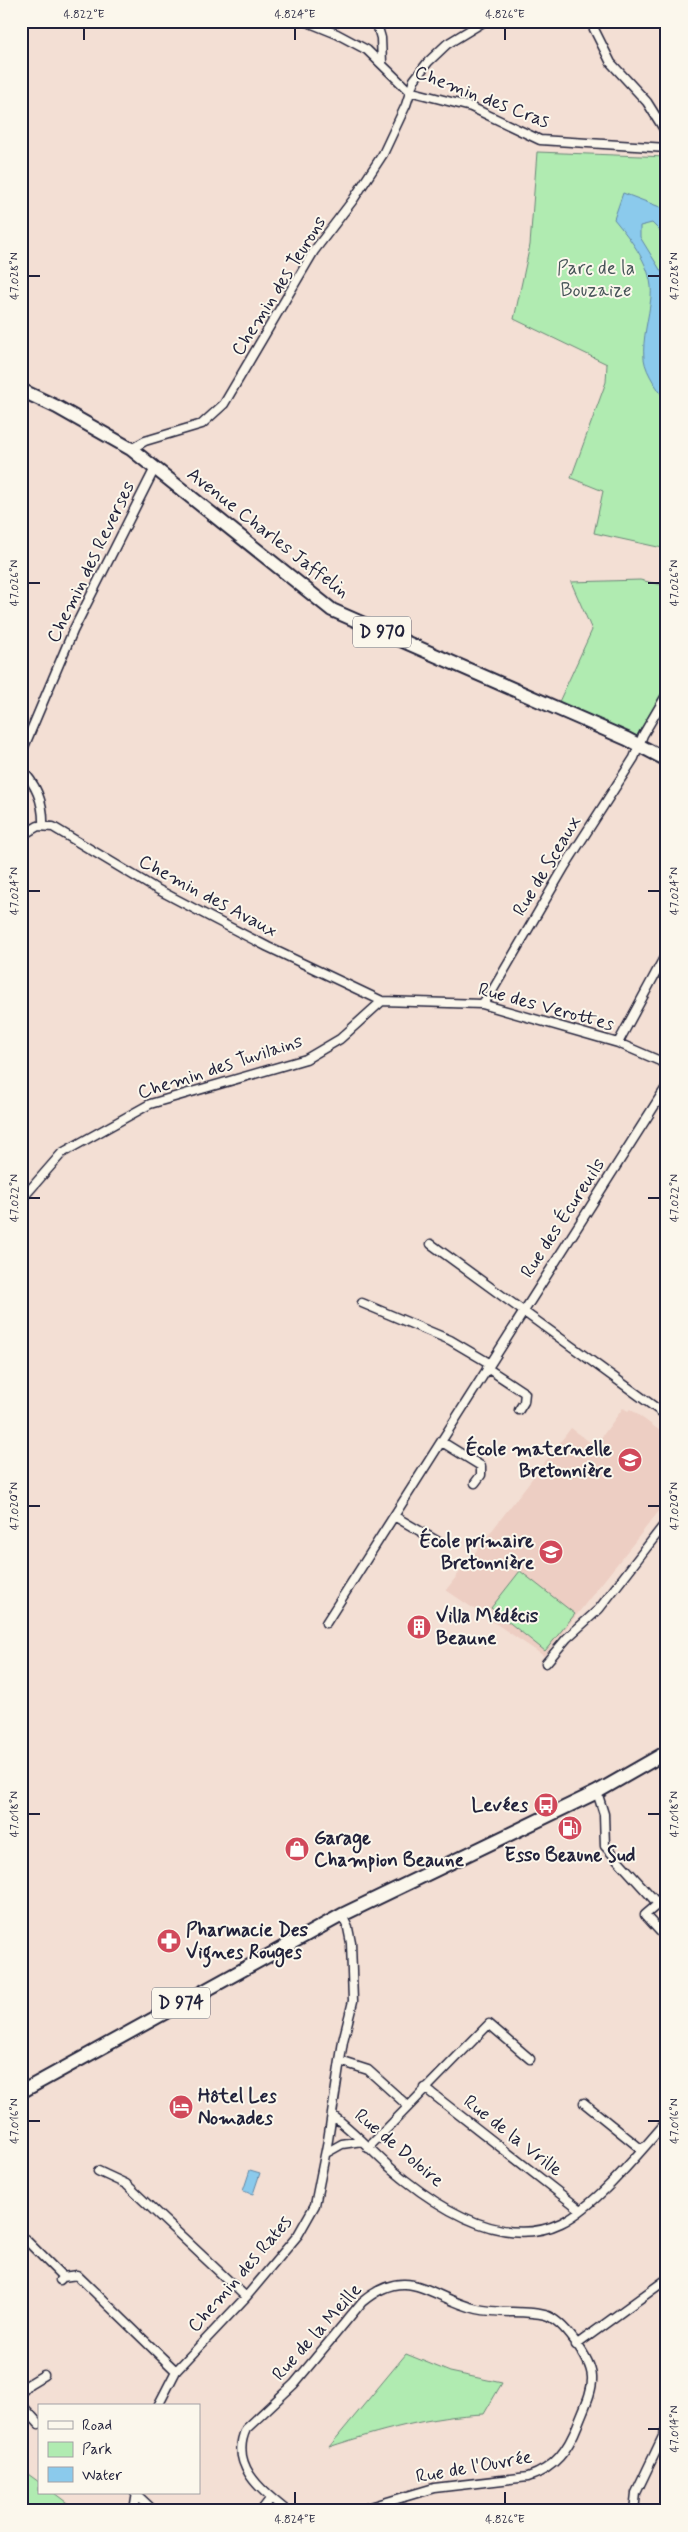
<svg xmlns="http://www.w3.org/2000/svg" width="688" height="2532" viewBox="0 0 688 2532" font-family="Mynerve,sans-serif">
  <rect width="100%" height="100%" fill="#f3dfd4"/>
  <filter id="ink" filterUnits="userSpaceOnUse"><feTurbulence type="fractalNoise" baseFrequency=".02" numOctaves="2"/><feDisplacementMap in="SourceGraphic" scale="10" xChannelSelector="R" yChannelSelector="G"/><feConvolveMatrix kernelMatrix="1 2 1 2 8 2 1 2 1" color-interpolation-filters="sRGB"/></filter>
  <g filter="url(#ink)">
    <path fill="#edcec3" d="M623,1408L628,1411L630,1409L667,1436V1501L544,1656L446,1590L571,1428L595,1446Z"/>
    <path fill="#b0ebb1" stroke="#698676" d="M537,152L667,157V549L594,533L603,491L571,478L606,382L607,364L514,319L530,245Z
      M640,580L667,586V684L635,739L558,704L592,630L571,582Z
      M520,1571L575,1614L545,1651L491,1608Z
      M406,2354L450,2372L502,2383L484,2414C432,2416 378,2431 329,2447Z
      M21,2469L39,2482V2493H54L78,2511H21Z"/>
    <path fill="#8bcaec" stroke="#6187a5" d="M623,193L660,207L667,212V238L652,223L640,226V237L667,281V403C659,390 646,374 644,359C642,338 649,318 651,297C654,268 631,240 614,219Z
      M250,2170L260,2173L253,2194L243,2191Z"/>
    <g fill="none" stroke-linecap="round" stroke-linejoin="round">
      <defs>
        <path id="street" d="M305,21L337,34L367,50L409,91L471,107L540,140L667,148
          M376,21L381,38L382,63
          M590,21L611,63L647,102L667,134
          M131,449L145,441L202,424L224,404L314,251L353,200L383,154L406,105L414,80L428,62L447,44L485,21
          M21,754L73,631L155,468
          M21,769C36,784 44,804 43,826
          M21,836L38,826L53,827L153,887L210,917L268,947L382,1001L482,1004L618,1043L667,1064
          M482,1004L491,993L565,866L634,758L643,735L667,694
          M618,1043L666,954
          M21,1200L62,1153L150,1104L306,1059L340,1039L382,1001
          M431,1244L667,1416
          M362,1303L450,1340L489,1363
          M487,1368L525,1393L524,1402L519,1410
          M442,1442L481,1466V1475L475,1483
          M394,1516L437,1541
          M326,1623L667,1086
          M546,1663L567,1638L599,1609L667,1521
          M597,1792L604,1814L605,1846L658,1904L645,1915L667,1939
          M340,2061L368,2070L408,2106
          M425,2088L581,2210
          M584,2103L641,2149
          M332,2115C358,2134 379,2160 405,2180C447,2213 507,2249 561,2223C596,2206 641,2151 667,2121
          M658,2132L667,2137
          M368,2148L489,2024L530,2059
          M326,2153L342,2144L362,2141
          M98,2171L126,2184L246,2297
          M25,2239L63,2277
          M60,2280L63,2277L77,2275L176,2371
          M576,2345L667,2279
          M21,2393L29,2384L44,2375
          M21,2404L39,2424
          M158,2406L176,2371L246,2297L298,2235L315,2205L328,2140L343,2041L353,2001L351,1943L348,1928L342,1915
          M135,2493L154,2511
          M134,2511L137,2493
          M261,2511L271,2498
          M287,2511C261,2490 229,2465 246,2429L294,2384L362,2302C409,2263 430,2298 477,2309C500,2314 526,2310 545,2315C563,2320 591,2359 592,2377C593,2392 583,2410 578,2424C568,2450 555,2468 528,2477L434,2488L357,2511
          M634,2511L636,2493L667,2428"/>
        <path id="primary" d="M21,390L57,407L131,449L332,610L627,739L667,760
          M21,2092L342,1915L597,1792L667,1752"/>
      </defs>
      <use href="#street" stroke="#22223b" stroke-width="11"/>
      <use href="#primary" stroke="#22223b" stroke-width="16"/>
      <use href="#street" stroke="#fbf7ec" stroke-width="8"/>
      <use href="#primary" stroke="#fbf7ec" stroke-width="12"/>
    </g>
  </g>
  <path fill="none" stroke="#22223b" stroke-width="2" d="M84,28V40M295,28V40M505,28V40M28,276H40M648,276H660M28,583H40M648,583H660M28,891H40M648,891H660M28,1198H40M648,1198H660M28,1506H40M648,1506H660M28,1814H40M648,1814H660M28,2121H40M648,2121H660M648,2429H660M295,2492V2504M505,2492V2504"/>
  <defs>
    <symbol id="school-disc" viewBox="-11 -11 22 22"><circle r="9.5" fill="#d1495b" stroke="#fbf7ec"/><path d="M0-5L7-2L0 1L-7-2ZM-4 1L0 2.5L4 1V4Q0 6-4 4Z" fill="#fff"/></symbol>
    <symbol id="building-disc" viewBox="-11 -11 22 22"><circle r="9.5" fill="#d1495b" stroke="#fbf7ec"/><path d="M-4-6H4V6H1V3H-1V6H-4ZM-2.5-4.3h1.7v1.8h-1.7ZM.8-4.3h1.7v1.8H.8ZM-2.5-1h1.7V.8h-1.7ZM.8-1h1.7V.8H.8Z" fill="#fff"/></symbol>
    <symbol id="bus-disc" viewBox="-11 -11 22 22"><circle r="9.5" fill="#d1495b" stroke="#fbf7ec"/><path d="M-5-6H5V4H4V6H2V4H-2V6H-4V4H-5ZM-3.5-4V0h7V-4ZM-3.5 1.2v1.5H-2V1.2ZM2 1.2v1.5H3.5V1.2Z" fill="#fff"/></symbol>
    <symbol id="fuel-disc" viewBox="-11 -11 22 22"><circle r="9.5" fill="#d1495b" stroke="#fbf7ec"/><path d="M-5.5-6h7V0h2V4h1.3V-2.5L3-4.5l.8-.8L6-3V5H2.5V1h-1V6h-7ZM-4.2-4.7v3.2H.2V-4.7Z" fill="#fff"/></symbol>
    <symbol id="shop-disc" viewBox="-11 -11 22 22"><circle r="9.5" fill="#d1495b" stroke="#fbf7ec"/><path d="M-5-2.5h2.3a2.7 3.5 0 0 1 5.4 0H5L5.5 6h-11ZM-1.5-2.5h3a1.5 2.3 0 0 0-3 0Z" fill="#fff"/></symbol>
    <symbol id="pharmacy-disc" viewBox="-11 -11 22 22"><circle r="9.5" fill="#d1495b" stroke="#fbf7ec"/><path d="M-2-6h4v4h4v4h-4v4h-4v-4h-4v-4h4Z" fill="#fff"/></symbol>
    <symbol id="hotel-disc" viewBox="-11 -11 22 22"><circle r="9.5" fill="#d1495b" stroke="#fbf7ec"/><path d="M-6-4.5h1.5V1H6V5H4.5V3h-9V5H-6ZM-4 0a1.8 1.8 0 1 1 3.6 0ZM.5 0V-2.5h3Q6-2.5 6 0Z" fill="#fff"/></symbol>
  </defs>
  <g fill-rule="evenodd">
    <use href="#school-disc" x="616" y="1446" width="28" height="28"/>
    <use href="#school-disc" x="537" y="1538" width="28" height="28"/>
    <use href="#building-disc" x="405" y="1613" width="28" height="28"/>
    <use href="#bus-disc" x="532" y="1791" width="28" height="28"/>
    <use href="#fuel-disc" x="556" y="1814" width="28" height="28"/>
    <use href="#shop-disc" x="283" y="1835" width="28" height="28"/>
    <use href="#pharmacy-disc" x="155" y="1927" width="28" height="28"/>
    <use href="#hotel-disc" x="167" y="2093" width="28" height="28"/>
  </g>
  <g text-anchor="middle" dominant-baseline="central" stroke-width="4" stroke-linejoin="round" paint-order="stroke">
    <g fill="#fbf7ec" stroke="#636270" stroke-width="1">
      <rect x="353" y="616.5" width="58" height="31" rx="4"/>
      <rect x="152" y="1987.5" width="58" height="31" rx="4"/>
    </g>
    <g font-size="18" font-weight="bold" fill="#22223b">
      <text x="382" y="632">D 970</text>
      <text x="181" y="2003">D 974</text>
    </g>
    <g font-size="19" fill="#22223b" stroke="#fbf7ec">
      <text transform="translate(482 97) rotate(21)">Chemin des Cras</text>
      <text transform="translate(279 286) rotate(-58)">Chemin des Teurons</text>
      <text transform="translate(268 533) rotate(38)">Avenue Charles Jaffelin</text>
      <text transform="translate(91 562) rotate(-64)">Chemin des Reverses</text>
      <text transform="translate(547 866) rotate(-59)">Rue de Sceaux</text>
      <text transform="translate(208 896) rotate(28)">Chemin des Avaux</text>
      <text transform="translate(546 1007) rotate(15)">Rue des Verottes</text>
      <text transform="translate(220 1067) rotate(-18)">Chemin des Tuvilains</text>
      <text transform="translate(563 1218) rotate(-57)">Rue des Écureuils</text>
      <text transform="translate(513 2136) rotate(38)">Rue de la Vrille</text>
      <text transform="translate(399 2148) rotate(40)">Rue de Doloire</text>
      <text transform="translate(240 2274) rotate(-49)">Chemin des Rates</text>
      <text transform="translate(317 2332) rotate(-48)">Rue de la Meille</text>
      <text transform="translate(474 2467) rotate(-10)">Rue de l'Ouvrée</text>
    </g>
    <g font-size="19" fill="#465458" stroke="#fbf7ec">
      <text x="596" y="268">Parc de la<tspan x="596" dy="22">Bouzaize</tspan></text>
    </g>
    <g font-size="19" font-weight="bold" fill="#22223b" stroke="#fbf7ec" text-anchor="start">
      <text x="612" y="1449" text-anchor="end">École maternelle<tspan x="612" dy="22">Bretonnière</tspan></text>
      <text x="534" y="1541" text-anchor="end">École primaire<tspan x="534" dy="22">Bretonnière</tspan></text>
      <text x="436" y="1616">Villa Médécis<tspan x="436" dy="22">Beaune</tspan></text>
      <text x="528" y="1805" text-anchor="end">Levées</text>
      <text x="314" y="1838">Garage<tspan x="314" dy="22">Champion Beaune</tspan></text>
      <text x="570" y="1855" text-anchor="middle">Esso Beaune Sud</text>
      <text x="186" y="1930">Pharmacie Des<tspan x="186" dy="22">Vignes Rouges</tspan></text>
      <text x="198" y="2096">Hôtel Les<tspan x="198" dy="22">Nomades</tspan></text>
    </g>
  </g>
  <rect width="688" height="2532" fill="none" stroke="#fbf7ec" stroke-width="55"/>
  <rect x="38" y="2404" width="162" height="90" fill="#fbf7ec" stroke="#a4a2a5"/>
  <rect x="48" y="2421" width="25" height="8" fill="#fbf7ec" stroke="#a4a2a5"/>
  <text x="82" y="2430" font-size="15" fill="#22223b">Road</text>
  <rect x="48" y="2442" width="25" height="15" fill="#b0ebb1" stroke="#a4a2a5"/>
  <text x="82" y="2454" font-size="15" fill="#22223b">Park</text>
  <rect x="48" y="2467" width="25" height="15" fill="#8bcaec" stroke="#a4a2a5"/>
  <text x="82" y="2480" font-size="15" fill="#22223b">Water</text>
  <rect x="28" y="28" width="632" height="2476" fill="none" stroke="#22223b" stroke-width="2"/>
  <g font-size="12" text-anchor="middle" fill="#22223b">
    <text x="84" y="18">4.822°E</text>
    <text x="295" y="18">4.824°E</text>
    <text x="505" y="18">4.826°E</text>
    <text transform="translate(14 276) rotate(-90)" y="4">47.028°N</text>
    <text transform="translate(674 276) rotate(-90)" y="4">47.028°N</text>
    <text transform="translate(14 583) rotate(-90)" y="4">47.026°N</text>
    <text transform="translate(674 583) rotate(-90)" y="4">47.026°N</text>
    <text transform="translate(14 891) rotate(-90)" y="4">47.024°N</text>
    <text transform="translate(674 891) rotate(-90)" y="4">47.024°N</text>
    <text transform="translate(14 1198) rotate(-90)" y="4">47.022°N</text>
    <text transform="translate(674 1198) rotate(-90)" y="4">47.022°N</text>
    <text transform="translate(14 1506) rotate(-90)" y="4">47.020°N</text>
    <text transform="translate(674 1506) rotate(-90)" y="4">47.020°N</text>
    <text transform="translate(14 1814) rotate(-90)" y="4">47.018°N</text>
    <text transform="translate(674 1814) rotate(-90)" y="4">47.018°N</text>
    <text transform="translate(14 2121) rotate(-90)" y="4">47.016°N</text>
    <text transform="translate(674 2121) rotate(-90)" y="4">47.016°N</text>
    <text transform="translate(674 2429) rotate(-90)" y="4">47.014°N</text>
    <text x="295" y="2523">4.824°E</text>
    <text x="505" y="2523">4.826°E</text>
  </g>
</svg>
